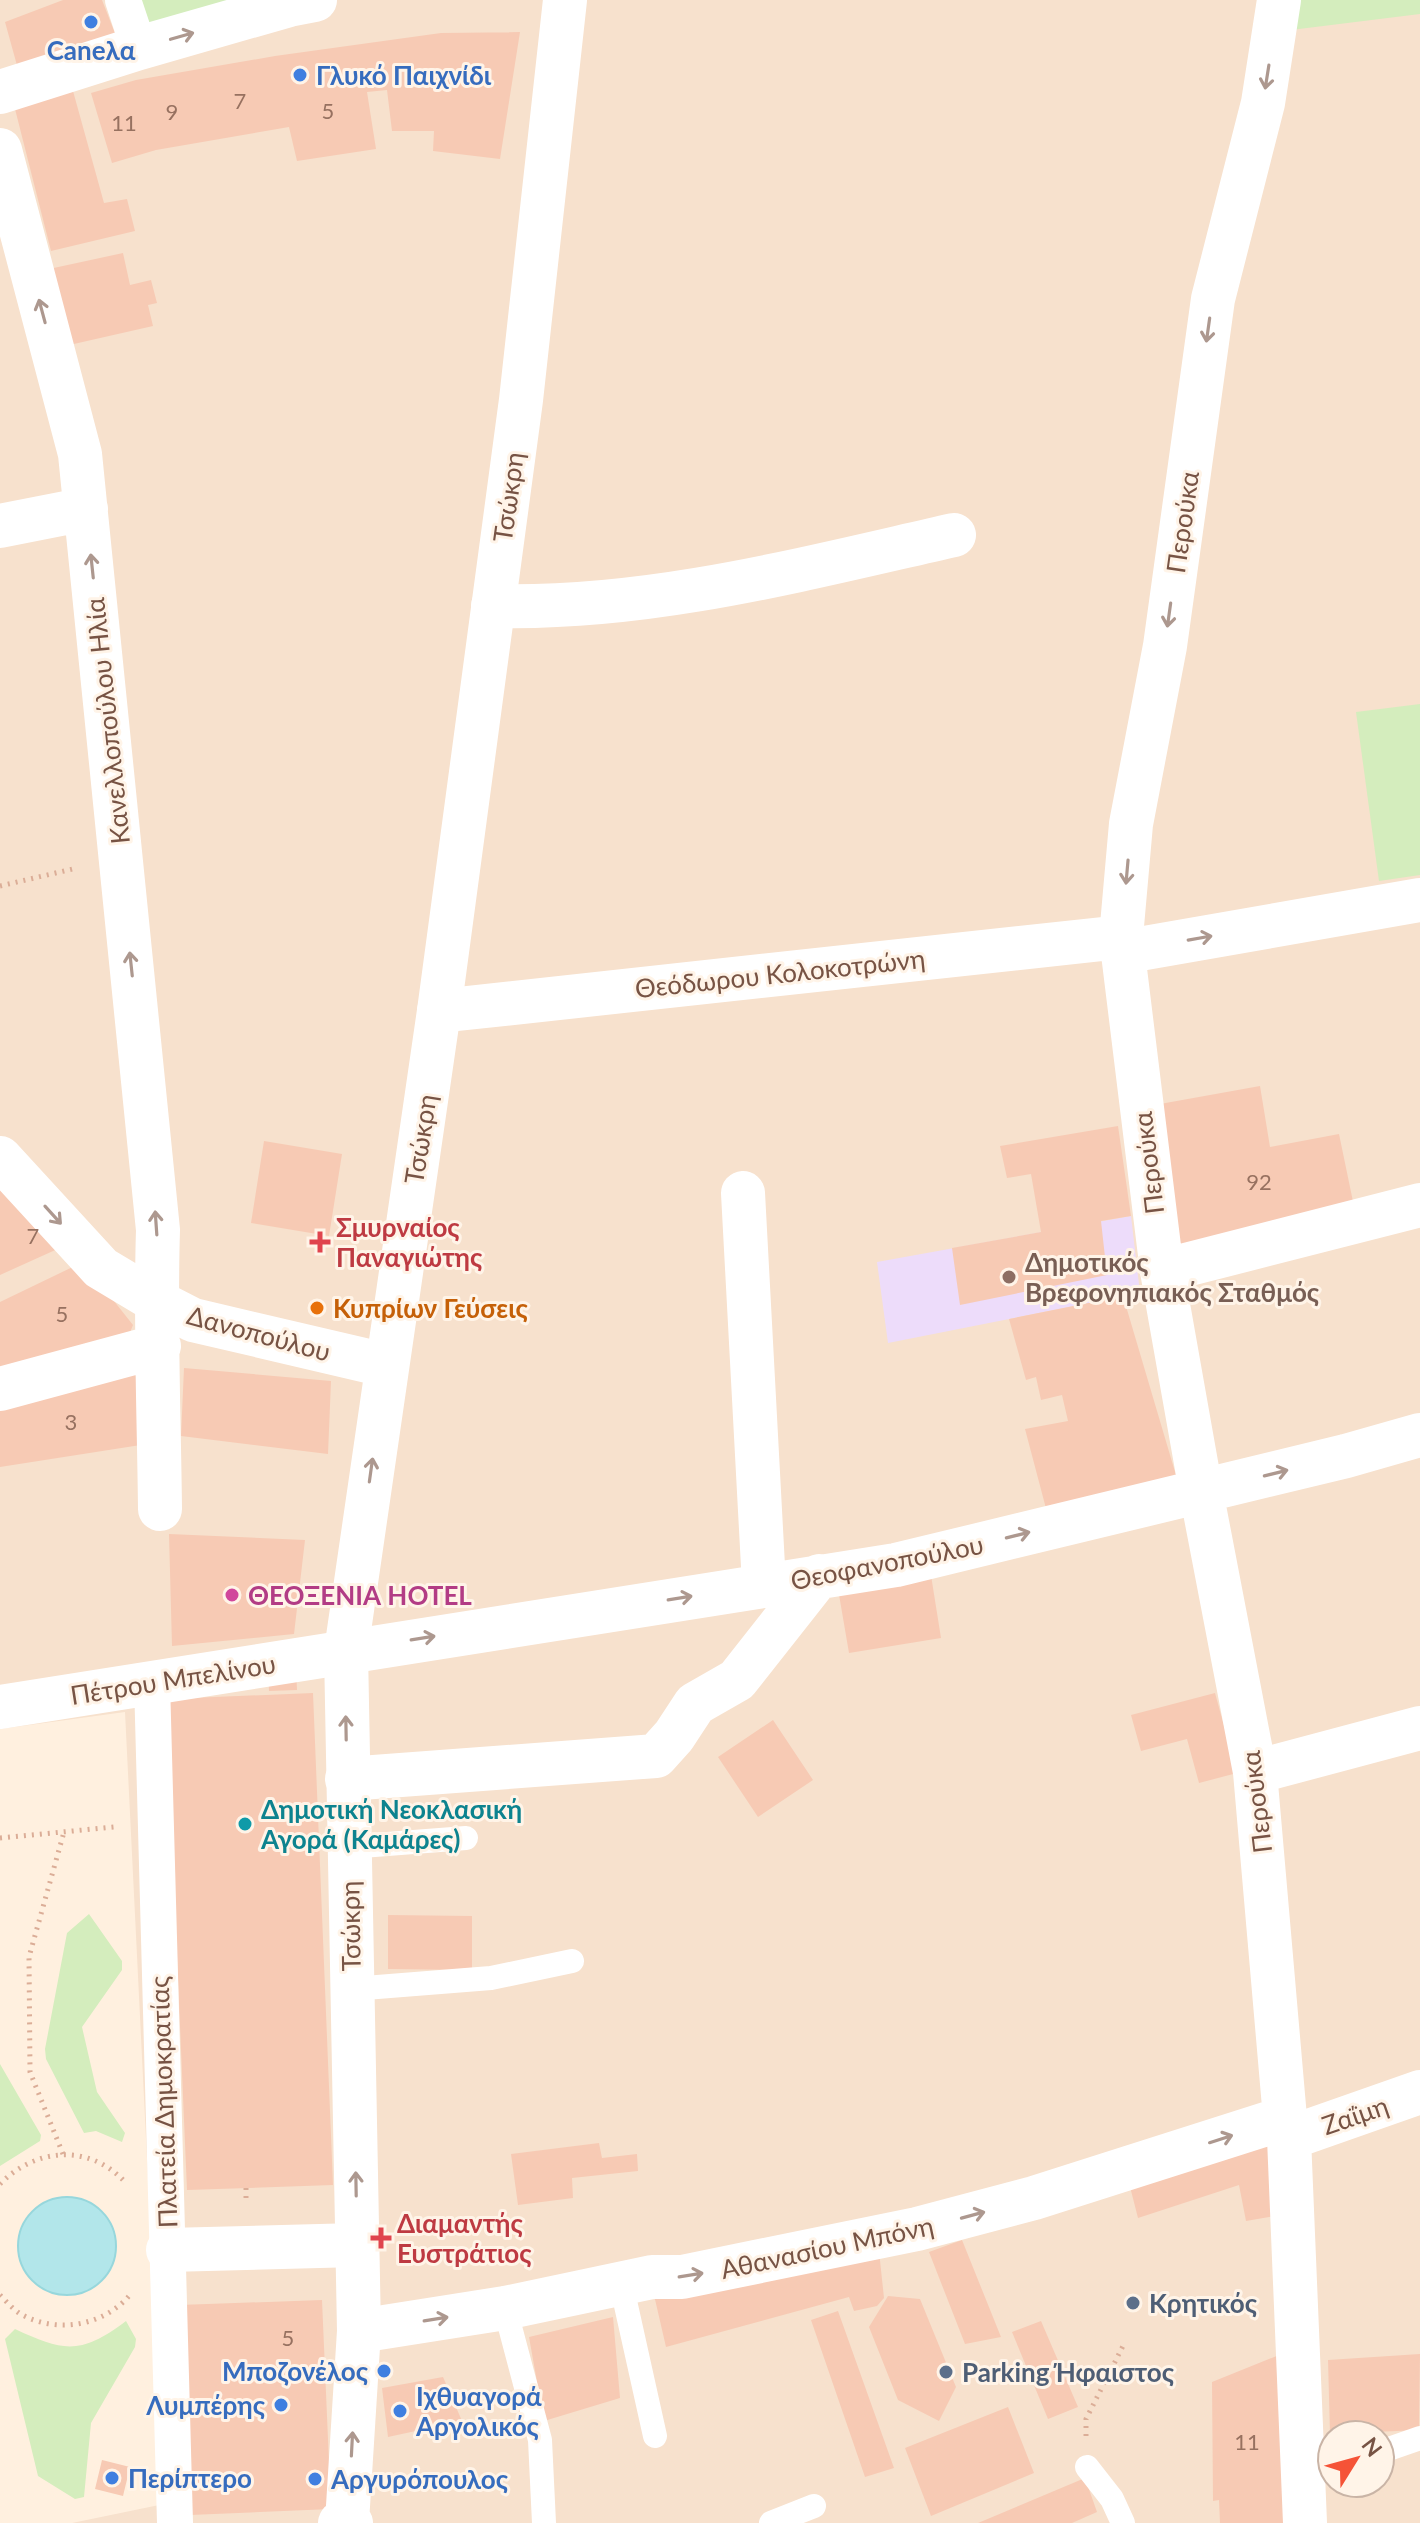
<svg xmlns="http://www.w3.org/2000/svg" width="1420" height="2523" viewBox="0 0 1420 2523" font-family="Lato,sans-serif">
  <rect width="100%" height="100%" fill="#fff0df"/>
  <path fill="#f7e1cd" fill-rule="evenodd" d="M0,0H1420V2523H72L164,2504L125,1712L0,1729ZM1332,2435H1380V2483H1332Z"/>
  <path fill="#eddcfa" d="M1131,1216L1140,1293L888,1343L877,1262Z"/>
  <path fill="#d4edbd" d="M130,0H246L142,35Z
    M1291,0H1420V14L1291,30Z
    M1420,704V875L1379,881L1356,712Z
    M89,1914L122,1961V1970L82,2027L97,2092L125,2133L122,2142L96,2131L84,2133L46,2059L45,2049L67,1933Z
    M0,2064L41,2135L40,2141L0,2166Z
    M126,2321L136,2339L135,2347L91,2423L84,2497L75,2499L38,2476L5,2339L15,2329C64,2352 81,2355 126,2321Z"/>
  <path fill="#b2e6ea" stroke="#97d7dc" stroke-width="2" d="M18 2246a49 49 0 1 1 98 0a49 49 0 1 1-98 0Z"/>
  <path fill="#f7cab4" d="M63,0H102L116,36L18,69L5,22Z
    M520,32L500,159L433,151L434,131H392L387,90L367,92L376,149L297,161L289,127L156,150L112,163L91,93L136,80L275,56L441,33Z
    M73,91L104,203L127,199L135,231L51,251L14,105Z
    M123,253L130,285L151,280L157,303L148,305L153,326L65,346L49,269Z
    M1260,1086L1270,1147L1339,1134L1356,1216L1179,1256L1160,1104Z
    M1118,1126L1131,1216L1101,1221L1107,1275L960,1305L952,1248L1041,1232L1031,1174L1007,1178L1000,1146Z
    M264,1141L342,1154L329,1236L251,1223Z
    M0,1163L73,1242L0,1275Z
    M83,1262L133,1325L129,1335L0,1375V1302Z
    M1123,1296L1178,1482L1048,1516L1025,1429L1068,1421L1062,1395L1041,1400L1036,1377L1026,1380L1009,1319Z
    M133,1359L147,1444L0,1467V1397Z
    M184,1368L331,1381L328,1454L181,1436Z
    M169,1534L305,1540L294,1634L172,1646Z
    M930,1569L941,1638L849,1653L837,1583Z
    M296,1666L297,1690L269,1691L268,1667Z
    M313,1693L333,2185L187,2190L166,1699Z
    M1215,1693L1237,1773L1199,1783L1187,1739L1141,1751L1131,1715Z
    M773,1720L813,1780L758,1817L718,1757Z
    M388,1915L472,1916V1970L388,1969Z
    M1275,2126L1281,2215L1246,2221L1239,2185L1138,2218L1127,2175Z
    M599,2143L602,2158L637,2154L638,2171L572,2178L573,2198L518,2205L511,2154Z
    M962,2240L1001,2337L965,2344L929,2252Z
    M879,2251L884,2298L877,2306L854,2311L849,2297L666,2347L654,2295Z
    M888,2296L920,2299L956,2387L939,2421L898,2400L869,2327Z
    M322,2300L331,2509L190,2515L179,2305Z
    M838,2311L894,2468L865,2477L811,2320Z
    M613,2317L620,2398L544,2421L529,2337Z
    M1041,2321L1078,2407L1048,2419L1012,2332Z
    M1420,2354L1419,2430L1330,2434L1328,2360Z
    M1279,2355L1285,2523H1220L1219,2500L1213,2501L1212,2382Z
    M443,2377L462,2421L388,2437L382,2388Z
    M1008,2407L1034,2473L931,2516L905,2448Z
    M102,2460L130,2467L123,2496L95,2489Z
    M1085,2478L1097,2512L1072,2523H978Z"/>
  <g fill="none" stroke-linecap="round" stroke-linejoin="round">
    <path stroke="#dbad97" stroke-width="5" stroke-dasharray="2 6" stroke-linecap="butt" d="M0,886L77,868
      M0,1838L114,1827
      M63,2154L30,2072L29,1957L64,1832
      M0,2184C35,2148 89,2143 125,2182
      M246,2188V2203
      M0,2295C6,2301 12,2308 19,2313C54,2334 102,2327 129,2296
      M1086,2436V2419L1125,2342"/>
    <path stroke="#fff" stroke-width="24" d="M348,1847L466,1838
      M352,1989L491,1978L572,1961
      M621,2283L655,2436
      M505,2308L540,2440L544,2523
      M1380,2452L1420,2438
      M1087,2467L1112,2499L1123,2523
      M1304,2468L1332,2463
      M771,2523L814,2506"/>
    <path stroke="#fff" stroke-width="36" d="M123,0L139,48
      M152,1682L175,2523"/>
    <path stroke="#fff" stroke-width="44" d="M1279,0L1263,103L1213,299L1165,646L1131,824L1121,937L1162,1271L1201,1491L1255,1772L1285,2118L1289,2138L1305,2523
      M0,150L80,454L158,1230C155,1323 159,1416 160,1509
      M0,526L86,509
      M493,606C649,610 803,569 954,535
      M1123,949L1145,948L1420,900
      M439,1011L1121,937
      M0,1158L101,1268L156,1301L193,1320L385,1365
      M743,1193L764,1585
      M1162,1271L1420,1205
      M0,1389L159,1346
      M0,1707L896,1565L1346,1456L1420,1435
      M1255,1772L1420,1728
      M347,1779L656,1756L674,1736L695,1704L737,1680L819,1576
      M1289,2138L1420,2092
      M168,2250L357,2245
      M359,2331L505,2308L652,2277H682L917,2229L1034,2198L1285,2118"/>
    <path stroke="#fff" stroke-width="44" d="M351,2523L347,2522L359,2331L346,1651L439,1011L521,400L565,0"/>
    <path stroke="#fff" stroke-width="44" d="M0,92L139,48L289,5L315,0
      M340,2523L347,2522"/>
  </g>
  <defs><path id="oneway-shaft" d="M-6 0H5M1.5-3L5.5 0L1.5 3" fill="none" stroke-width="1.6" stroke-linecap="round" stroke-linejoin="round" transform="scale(2)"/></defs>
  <g stroke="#ad988f">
    <use href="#oneway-shaft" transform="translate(182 36) rotate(-16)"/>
    <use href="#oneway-shaft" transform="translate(1267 77) rotate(99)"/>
    <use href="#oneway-shaft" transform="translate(42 311) rotate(-105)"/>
    <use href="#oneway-shaft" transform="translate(1208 330) rotate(98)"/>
    <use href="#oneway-shaft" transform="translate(92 566) rotate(-96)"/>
    <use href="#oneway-shaft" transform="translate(1169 615) rotate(98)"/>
    <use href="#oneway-shaft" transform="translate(1127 872) rotate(95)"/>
    <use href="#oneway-shaft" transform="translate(1200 938) rotate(-10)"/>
    <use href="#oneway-shaft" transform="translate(131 964) rotate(-96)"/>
    <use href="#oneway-shaft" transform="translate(53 1215) rotate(48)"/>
    <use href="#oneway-shaft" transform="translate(156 1223) rotate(-94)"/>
    <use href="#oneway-shaft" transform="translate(371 1470) rotate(-82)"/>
    <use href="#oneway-shaft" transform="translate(1276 1473) rotate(-14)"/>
    <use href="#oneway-shaft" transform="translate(1018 1535) rotate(-14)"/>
    <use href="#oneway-shaft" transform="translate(680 1598) rotate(-9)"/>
    <use href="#oneway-shaft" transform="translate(423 1638) rotate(-9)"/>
    <use href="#oneway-shaft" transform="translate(346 1728) rotate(-91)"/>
    <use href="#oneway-shaft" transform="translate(1221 2139) rotate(-18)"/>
    <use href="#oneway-shaft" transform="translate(356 2184) rotate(-91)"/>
    <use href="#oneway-shaft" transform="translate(973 2215) rotate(-15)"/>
    <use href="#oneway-shaft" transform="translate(691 2275) rotate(-9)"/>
    <use href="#oneway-shaft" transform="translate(436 2319) rotate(-9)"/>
    <use href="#oneway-shaft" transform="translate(352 2444) rotate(-87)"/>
  </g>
  <g fill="#3f7fe0" stroke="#fff4e8" stroke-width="3">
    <circle cx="91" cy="22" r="8"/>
    <circle cx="300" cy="75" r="8"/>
    <circle cx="384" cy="2371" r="8"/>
    <circle cx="281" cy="2405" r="8"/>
    <circle cx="400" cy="2411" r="8"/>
    <circle cx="112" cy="2478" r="8"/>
    <circle cx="315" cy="2479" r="8"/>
  </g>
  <g fill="#e0444e" stroke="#fff4e8" stroke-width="3">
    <path d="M316 1230h8v8h8v8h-8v8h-8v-8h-8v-8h8z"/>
    <path d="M377 2226h8v8h8v8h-8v8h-8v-8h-8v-8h8z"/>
  </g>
  <circle fill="#8d6e63" stroke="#fff4e8" stroke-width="3" cx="1009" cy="1277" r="8"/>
  <circle fill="#e8710a" stroke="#fff4e8" stroke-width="3" cx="317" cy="1308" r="8"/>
  <circle fill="#d1479c" stroke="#fff4e8" stroke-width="3" cx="232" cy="1595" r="8"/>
  <circle fill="#0f9aa8" stroke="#fff4e8" stroke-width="3" cx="245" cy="1824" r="8"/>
  <g fill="#5c6f8a" stroke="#fff4e8" stroke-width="3">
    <circle cx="1133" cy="2303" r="8"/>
    <circle cx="946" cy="2372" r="8"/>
  </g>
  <g text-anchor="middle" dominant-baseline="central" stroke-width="6" stroke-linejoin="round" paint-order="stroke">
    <g font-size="22" fill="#977160">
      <text x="240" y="100">7</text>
      <text x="328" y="110">5</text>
      <text x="172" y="111">9</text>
      <text x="124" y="122">11</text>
      <text x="1259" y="1181">92</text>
      <text x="33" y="1235">7</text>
      <text x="62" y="1313">5</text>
      <text x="71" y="1421">3</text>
      <text x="288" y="2337">5</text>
      <text x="1247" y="2441">11</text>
    </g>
    <g font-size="26" font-weight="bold" fill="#366cbe" stroke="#fff4e8" text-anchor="start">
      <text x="91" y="50" text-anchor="middle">Caneλα</text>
      <text x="316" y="75">Γλυκό Παιχνίδι</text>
      <text x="368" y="2371" text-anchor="end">Μποζονέλος</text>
      <text x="416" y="2396">Ιχθυαγορά<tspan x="416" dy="30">Αργολικός</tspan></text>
      <text x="265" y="2405" text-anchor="end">Λυμπέρης</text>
      <text x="128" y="2478">Περίπτερο</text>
      <text x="331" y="2479">Αργυρόπουλος</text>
    </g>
    <g font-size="26" fill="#775344" stroke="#fff4e8">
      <text transform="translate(508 497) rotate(-82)">Τσώκρη</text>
      <text transform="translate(1182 522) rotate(-82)">Περούκα</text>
      <text transform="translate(107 721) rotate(-96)">Κανελλοπούλου Ηλία</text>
      <text transform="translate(780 973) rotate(-6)">Θεόδωρου Κολοκοτρώνη</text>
      <text transform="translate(420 1139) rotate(-81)">Τσώκρη</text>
      <text transform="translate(1148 1163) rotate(-97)">Περούκα</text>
      <text transform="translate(259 1333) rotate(15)">Δανοπούλου</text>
      <text transform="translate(887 1562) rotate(-11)">Θεοφανοπούλου</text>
      <text transform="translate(173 1679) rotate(-9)">Πέτρου Μπελίνου</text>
      <text transform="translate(1256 1802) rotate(-97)">Περούκα</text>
      <text transform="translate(350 1926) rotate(-91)">Τσώκρη</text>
      <text transform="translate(163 2102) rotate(-92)">Πλατεία Δημοκρατίας</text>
      <text transform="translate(1355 2115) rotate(-19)">Ζαΐμη</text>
      <text transform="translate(827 2247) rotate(-12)">Αθανασίου Μπόνη</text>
    </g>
    <g font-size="26" font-weight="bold" fill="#be3a42" stroke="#fff4e8" text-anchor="start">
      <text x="336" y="1227">Σμυρναίος<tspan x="336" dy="30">Παναγιώτης</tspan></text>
      <text x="397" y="2223">Διαμαντής<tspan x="397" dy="30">Ευστράτιος</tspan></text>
    </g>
    <g font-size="26" font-weight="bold" fill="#785e54" stroke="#fff4e8" text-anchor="start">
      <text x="1025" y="1262">Δημοτικός<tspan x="1025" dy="30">Βρεφονηπιακός Σταθμός</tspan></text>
    </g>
    <g font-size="26" font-weight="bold" fill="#c56008" stroke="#fff4e8" text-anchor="start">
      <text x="333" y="1308">Κυπρίων Γεύσεις</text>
    </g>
    <g font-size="26" font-weight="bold" fill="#b23c85" stroke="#fff4e8" text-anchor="start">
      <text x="248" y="1595">ΘΕΟΞΕΝΙΑ HOTEL</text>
    </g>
    <g font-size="26" font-weight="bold" fill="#0d838f" stroke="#fff4e8" text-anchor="start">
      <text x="261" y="1809">Δημοτική Νεοκλασική<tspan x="261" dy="30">Αγορά (Καμάρες)</tspan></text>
    </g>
    <g font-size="26" font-weight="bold" fill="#4e5e75" stroke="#fff4e8" text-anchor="start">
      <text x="1149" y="2303">Κρητικός</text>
      <text x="962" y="2372">Parking Ήφαιστος</text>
    </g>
  </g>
  <g transform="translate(1356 2459) rotate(53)"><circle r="38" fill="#fff4e8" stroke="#c9b4a6" stroke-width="2"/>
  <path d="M0-6L14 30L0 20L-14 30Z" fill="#f55337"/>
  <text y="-12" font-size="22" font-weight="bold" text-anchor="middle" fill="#775344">N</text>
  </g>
</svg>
